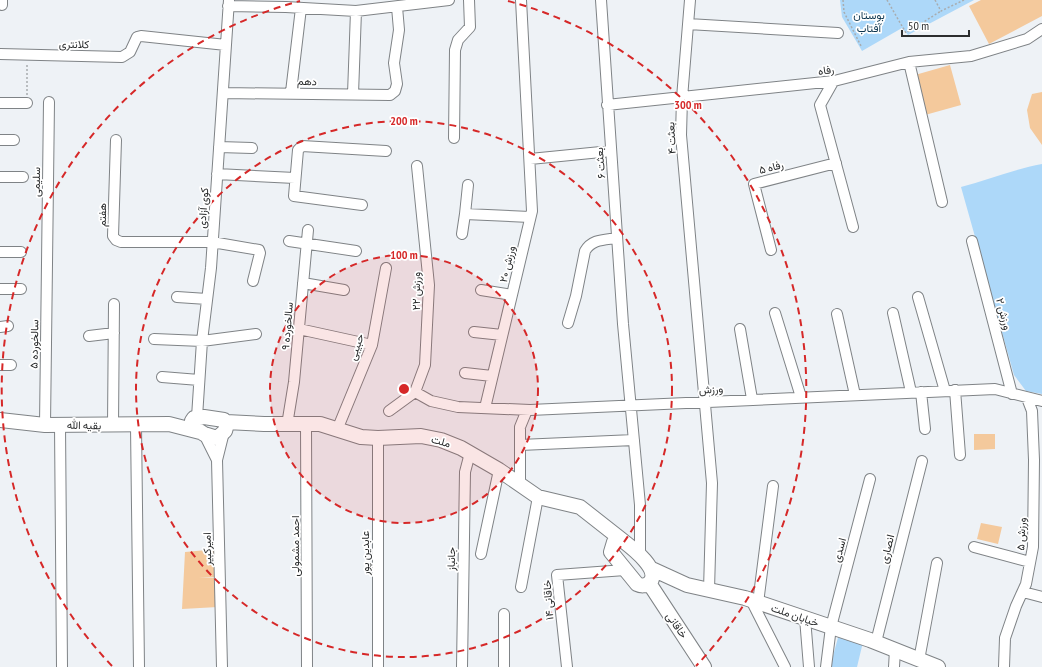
<svg xmlns="http://www.w3.org/2000/svg" width="1042" height="667" viewBox="0 0 1042 667" font-family="'PT Sans Narrow',Vazirmatn,sans-serif">
  <rect width="100%" height="100%" fill="#eef2f6"/>
  <path fill="#add8f9" d="M840,0H974L908,35L902,28L862,51L842,17Z
    M1042,164V394L1026,391L1014,375L961,187C988,180 1015,169 1042,164Z
    M839,634L863,642L857,667H830Z"/>
  <path fill="#f4c99c" d="M981,0H1042V16L989,44L969,6Z
    M950,65L961,105L925,115L915,75Z
    M1042,92V145L1030,128L1027,110L1032,94Z
    M974,434H995V449L974,450Z
    M981,523L1002,527L998,544L977,539Z
    M218,549V577L199,578H218V607L182,609L185,552Z"/>
  <g fill="none" stroke-linecap="round" stroke-linejoin="round">
    <defs>
      <path id="street" d="M2,0V5
        M601,0L623,324L640,505V556
        M690,0L682,98L681,135L712,483L709,590
        M228,6L286,7L356,11L449,0
        M688,24L838,33
        M0,54L122,57L130,52L137,37L141,36L226,45
        M909,62L942,202
        M833,82L820,105L853,227
        M291,92L301,8
        M223,93L390,95L395,91L397,84L394,63L399,30L397,7
        M353,94L356,11
        M0,103H27
        M607,105L834,81L909,62L971,56L1027,39L1042,29
        M454,138L455,50L458,40L470,27L469,0
        M0,140H14
        M116,140L113,236L116,240L121,242H212L259,250L260,253L253,281
        M219,147L252,148
        M530,159L611,151
        M217,174L295,178
        M0,177H23
        M468,185L465,214L530,217
        M362,205L294,196L298,150L302,146L386,151
        M462,234L465,214
        M289,241L356,251
        M972,241L1012,394
        M771,250L754,184L836,163
        M0,252H21
        M303,283L344,290
        M0,289H21
        M481,290L512,295
        M177,297L207,299
        M918,297L945,391
        M775,313L801,397
        M893,313L911,392
        M837,314L855,395
        M568,323L576,296L585,251C592,239 604,240 617,238
        M0,327L8,326
        M299,329L372,345
        M740,329L752,399
        M474,332L502,335
        M89,336L114,333
        M154,339L202,341L256,334
        M0,365H11
        M465,373L492,376
        M162,377L199,380
        M955,390L960,455
        M415,392L425,365L429,285L417,166
        M921,392L925,429
        M485,408L532,211L521,0
        M389,411L415,392L431,401L458,407L530,410L995,389L1042,401
        M197,417L202,341L211,268L229,0
        M45,425L49,102
        M60,425L62,667
        M113,425L114,304
        M287,425L294,382L308,230
        M306,425L307,667
        M136,426L139,667
        M337,430L372,345L386,268
        M204,434L217,460
        M520,445L634,440
        M520,483V427L527,410
        M974,547L1030,562
        M481,554L499,470
        M521,587L538,497
        M1023,592L1042,597
        M751,600L785,667
        M758,603L773,486
        M805,618L809,667
        M876,642L922,461
        M919,660L937,563
        M222,667L217,460L224,432
        M378,667V438
        M462,667L465,472L470,453
        M504,667V614
        M567,667L557,575L625,570
        M826,667L831,627L870,479
        M894,667L895,650
        M1004,667L1005,638L1016,606L1026,584L1033,547L1034,460L1032,411L1027,398"/>
      <path id="secondary" d="M204,417L224,420L227,424L225,431L217,438L204,434L193,427L192,421L194,418Z
        M0,420L45,425L169,424L200,432
        M226,422L264,424H320L361,437L378,438L421,436L441,440L461,448L499,470L538,497L580,507L622,540
        M622,540C631,547 663,571 649,583C646,586 641,586 637,584L611,552L614,542Z
        M652,569L687,585L745,598L870,640L938,667
        M649,583L704,667"/>
    </defs>
    <use href="#street" stroke="#7f8386" stroke-width="12"/>
    <use href="#secondary" stroke="#7f8386" stroke-width="16"/>
    <path stroke="#a8acaf" stroke-width="1.5" stroke-dasharray="2 2" stroke-linecap="butt" d="M843,0L844,12L861,46
      M887,0L906,33L941,11
      M935,0L941,11L964,0
      M27,65V95"/>
    <use href="#street" stroke="#fff" stroke-width="10"/>
    <use href="#secondary" stroke="#fff" stroke-width="14"/>
  </g>
  <circle cx="404" cy="389" r="134" fill="#d62828" fill-opacity=".12"/>
  <g fill="none" stroke="#d62828" stroke-width="2" stroke-dasharray="7 5">
    <circle cx="404" cy="389" r="134"/>
    <circle cx="404" cy="389" r="268"/>
    <path d="M112 666A402 402 0 0 1 300 1M508 1A402 402 0 0 1 696 666"/>
  </g>
  <g text-anchor="middle" dominant-baseline="central" stroke-width="3.5" stroke-linejoin="round" paint-order="stroke">
    <g font-size="11" fill="#0b344e" stroke="#fff">
      <text x="869" y="15">بوستان<tspan x="869" dy="13">آفتاب</tspan></text>
    </g>
    <g font-size="11" fill="#2b2d2e" stroke="#fff">
      <text transform="translate(74 44) rotate(1)">کلانتری</text>
      <text transform="translate(826 70) rotate(-8)">رفاه</text>
      <text transform="translate(307 81) rotate(2)">دهم</text>
      <text transform="translate(671 138) rotate(-93)">بعثت ۴</text>
      <text transform="translate(600 163) rotate(-95)">بعثت ۶</text>
      <text transform="translate(771 167) rotate(-14)">رفاه ۵</text>
      <text transform="translate(36 182) rotate(-89)">سلیمی</text>
      <text transform="translate(203 208) rotate(-86)">کوی آزادی</text>
      <text transform="translate(102 215) rotate(-89)">هفتم</text>
      <text transform="translate(507 264) rotate(-77)">ورزش ۲۰</text>
      <text transform="translate(416 291) rotate(-90)">ورزش ۲۲</text>
      <text transform="translate(1004 314) rotate(75)">ورزش ۲</text>
      <text transform="translate(287 326) rotate(-85)">سالخورده ۹</text>
      <text transform="translate(34 344) rotate(-89)">سالخورده ۵</text>
      <text transform="translate(356 347) rotate(-72)">حبیبی</text>
      <text transform="translate(711 389) rotate(-3)">ورزش</text>
      <text transform="translate(84 425) rotate(1)">بقیه الله</text>
      <text transform="translate(441 441) rotate(16)">ملت</text>
      <text transform="translate(1021 534) rotate(-87)">ورزش ۵</text>
      <text transform="translate(295 546) rotate(-90)">احمد مشمولی</text>
      <text transform="translate(207 549) rotate(-91)">امیرکبیر</text>
      <text transform="translate(887 549) rotate(-76)">انصاری</text>
      <text transform="translate(839 550) rotate(-75)">اسدی</text>
      <text transform="translate(365 553) rotate(-90)">عابدین پور</text>
      <text transform="translate(451 559) rotate(-89)">جانباز</text>
      <text transform="translate(548 600) rotate(-94)">خاقانی ۱۴</text>
      <text transform="translate(795 615) rotate(19)">خیابان ملت</text>
      <text transform="translate(677 625) rotate(55)">خاقانی</text>
    </g>
  </g>
  <circle cx="404" cy="389" r="6" fill="#d62828" stroke="#fff" stroke-width="2"/>
  <g font-size="12" text-anchor="middle" font-weight="bold" fill="#d62828" stroke="#fff" stroke-width="3.5" stroke-linejoin="round" paint-order="stroke">
    <text x="688" y="109">300 m</text>
    <text x="404" y="125">200 m</text>
    <text x="404" y="259">100 m</text>
  </g>
  <path d="M902 30v6h67v-6" fill="none" stroke="#2b2d2e" stroke-width="2"/>
  <text x="908" y="30" font-size="12" fill="#2b2d2e" stroke="#ffffff" stroke-width="3" paint-order="stroke">50 m</text>
</svg>
